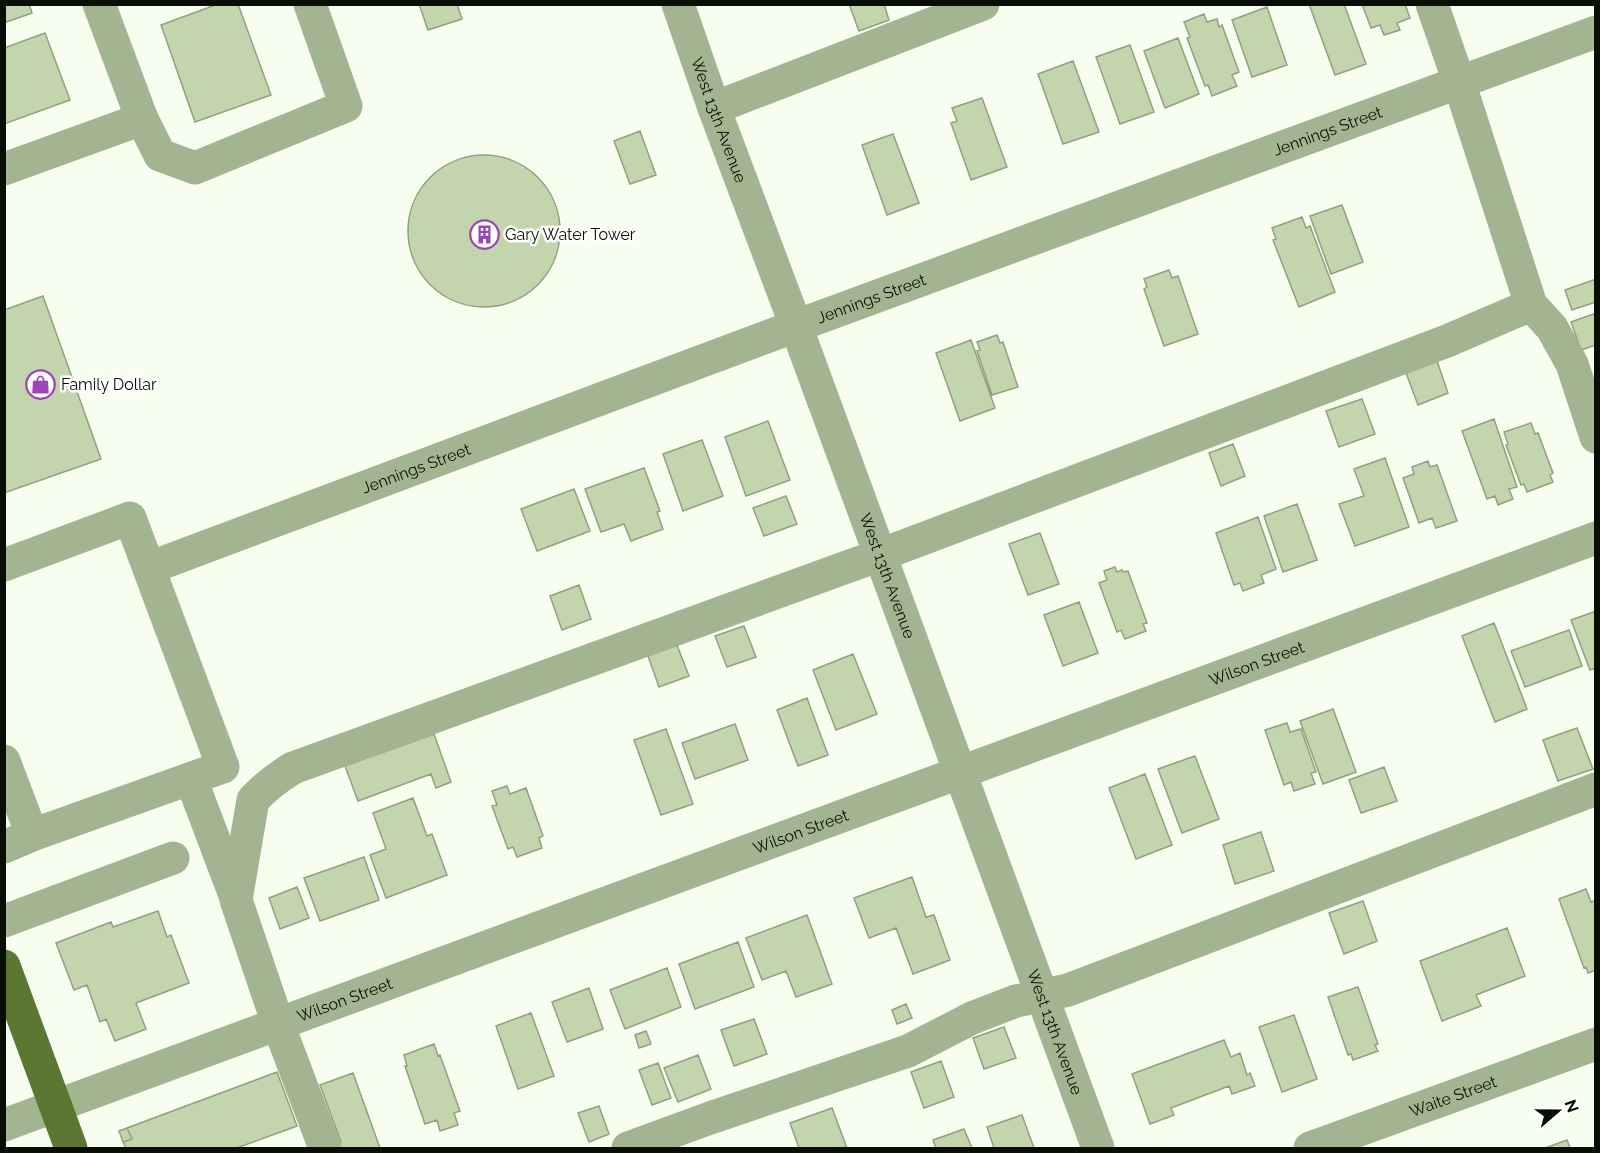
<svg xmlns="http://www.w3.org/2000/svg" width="1600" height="1153" viewBox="0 0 1600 1153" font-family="Raleway,sans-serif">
  <rect width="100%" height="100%" fill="#f7fef0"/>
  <path fill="#c3d5ac" stroke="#91a080" stroke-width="1.5" d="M4,4H29L32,13L4,23Z
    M218,4H238L271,95L195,122L161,25Z
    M419,4H457L462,19L428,30Z
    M849,4H884L889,20L859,31Z
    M1309,4H1344L1366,64L1335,75Z
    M1362,4H1405L1410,18L1397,23L1400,30L1384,35L1380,25L1371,28Z
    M1267,7L1287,65L1252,77L1232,20Z
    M1204,14L1207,22L1217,19L1219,27L1222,25L1239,72L1232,75L1237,86L1212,96L1208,85L1205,86L1187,38L1190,37L1184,22Z
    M45,33L70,100L4,124V48Z
    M1178,38L1199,94L1165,108L1144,51Z
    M1130,45L1154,112L1120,124L1096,57Z
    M1073,61L1099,132L1063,144L1038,74Z
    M982,98L1007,167L971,180L951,123L957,121L952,108Z
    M640,131L656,175L630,184L614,141Z
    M893,134L919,203L887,215L862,145Z
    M408 231a76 76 0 1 1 152 0a76 76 0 1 1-152 0Z
    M1342,205L1363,262L1331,274L1310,216Z
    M1302,217L1306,228L1310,226L1335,292L1299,307L1273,240L1276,239L1272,228Z
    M1169,270L1172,278L1178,276L1198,334L1164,346L1144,289L1147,287L1144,279Z
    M1596,279V302L1572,310L1565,290Z
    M43,296L101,459L4,493V310Z
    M1596,313V345L1581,350L1571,322Z
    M997,335L1000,343L1003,342L1018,387L992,395L977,351L980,350L977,342Z
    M971,340L995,408L960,421L936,353Z
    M1437,361L1448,393L1418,405L1406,373Z
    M1362,399L1375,434L1339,447L1326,411Z
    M1494,419L1517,487L1509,489L1513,499L1498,505L1495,496L1487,499L1462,431Z
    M768,421L790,480L746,496L725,437Z
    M1531,423L1535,434L1538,433L1553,473L1550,475L1553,482L1527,492L1524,484L1521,485L1506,445L1508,444L1504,432Z
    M702,440L723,496L683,511L663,454Z
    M1233,444L1245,476L1221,486L1209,453Z
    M1385,458L1409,527L1355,546L1339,504L1364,496L1354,469Z
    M1428,461L1430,467L1437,465L1457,521L1436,528L1432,518L1419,523L1403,478L1414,474L1412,467Z
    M644,468L660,511L657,512L663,529L631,541L624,524L601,532L585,489Z
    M574,489L590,531L537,551L521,509Z
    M786,496L797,524L764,536L753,508Z
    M1297,504L1317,560L1283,572L1264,516Z
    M1258,517L1276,569L1261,575L1264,583L1243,591L1240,583L1234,585L1216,533Z
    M1040,533L1059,584L1028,595L1009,544Z
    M1115,567L1117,572L1122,570L1123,572L1128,571L1147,623L1143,624L1146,631L1125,639L1121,630L1117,632L1099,583L1107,580L1104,571Z
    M579,585L591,619L562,630L550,596Z
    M1079,602L1098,653L1063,666L1044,615Z
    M1596,611V668L1590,670L1571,620Z
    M1494,623L1527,709L1495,722L1462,636Z
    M744,626L756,657L727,667L715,636Z
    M1569,630L1582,666L1525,687L1511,651Z
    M677,645L689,676L659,687L648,656Z
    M853,654L877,714L836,730L813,670Z
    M807,698L828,755L798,766L777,710Z
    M1333,709L1356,772L1323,784L1300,721Z
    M1287,723L1290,732L1301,729L1316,772L1311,773L1315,784L1294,791L1291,782L1284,785L1265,730Z
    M735,724L748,760L695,779L682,743Z
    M1577,728L1593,769L1558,781L1543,740Z
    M666,729L693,804L661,815L634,740Z
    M434,734L451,782L436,788L431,774L358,801L345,766Z
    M1195,756L1219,819L1182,833L1158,769Z
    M1384,767L1397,801L1361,813L1349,780Z
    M1145,774L1172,845L1136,859L1109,788Z
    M507,786L510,794L526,788L543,836L539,838L542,848L517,857L513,847L508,849L492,806L497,805L492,791Z
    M413,798L427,836L432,834L447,875L386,898L370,855L386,849L373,813Z
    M1261,832L1274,871L1235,884L1223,845Z
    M364,857L379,900L320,921L304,878Z
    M912,877L926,917L934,915L950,960L913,974L896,928L869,938L854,898Z
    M297,887L309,918L280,929L269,898Z
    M1586,889L1591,902L1596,900V970L1588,973L1586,967L1584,968L1559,899Z
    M1363,901L1377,941L1344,954L1329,913Z
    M158,911L167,937L171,935L189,983L136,1003L146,1029L115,1041L106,1019L100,1022L87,985L74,990L56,943L111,922L113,927Z
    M807,915L832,984L796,997L786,971L762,980L746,938Z
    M1507,928L1525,976L1476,995L1481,1006L1442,1021L1420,961Z
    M738,942L754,987L695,1009L679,964Z
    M667,968L681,1007L625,1029L610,990Z
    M1358,987L1378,1044L1375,1045L1378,1051L1353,1060L1351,1054L1348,1055L1328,997Z
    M589,988L603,1029L567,1042L552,1002Z
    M906,1004L912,1018L897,1024L892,1010Z
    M531,1013L554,1076L518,1089L496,1026Z
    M1294,1015L1317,1079L1282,1092L1259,1027Z
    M754,1019L767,1054L734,1066L721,1030Z
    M1004,1027L1016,1058L984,1069L973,1038Z
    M646,1031L651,1044L639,1048L635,1035Z
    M1224,1040L1231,1057L1240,1053L1247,1075L1250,1073L1255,1086L1232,1094L1229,1086L1171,1108L1174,1115L1150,1124L1132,1074Z
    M434,1044L438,1056L440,1055L460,1111L454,1113L458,1125L440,1131L437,1120L425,1124L405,1066H407L404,1055Z
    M698,1055L711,1089L678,1102L664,1068Z
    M941,1061L954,1097L924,1108L911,1072Z
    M658,1063L671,1098L652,1105L639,1070Z
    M277,1072L297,1126L237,1148H126L123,1142L132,1139L127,1128Z
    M353,1073L380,1148H341L339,1143L341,1142L320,1085Z
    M599,1106L609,1134L589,1142L578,1113Z
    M832,1108L847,1148H799L790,1123Z
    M1022,1115L1034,1148H994L987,1127Z
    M127,1128L132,1139L123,1142L119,1131Z
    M964,1129L972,1148H936L933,1140Z
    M1567,1140L1570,1148H1545Z"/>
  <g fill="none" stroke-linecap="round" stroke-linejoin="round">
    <g stroke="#a3b490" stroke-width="33">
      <path id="s1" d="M678,4L714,108L796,326L1098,1148"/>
      <path d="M1432,4L1459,82L1531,305L1552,328L1572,364L1596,437"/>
      <path d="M714,108L983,4"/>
      <path d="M142,119L160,155L195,168L346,106L310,4"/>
      <path d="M4,169L142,119L99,4"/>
      <path d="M4,565L130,518L223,767L32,835L4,847"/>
      <path id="s2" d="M149,568L796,326L1596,32"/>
      <path d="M4,761L32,835"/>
      <path d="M191,779L236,898"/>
      <path d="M4,921L173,858"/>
      <path id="s3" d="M4,1125L1596,538"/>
      <path d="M325,1148L278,1024L236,900L253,800C265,787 278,777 293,768L880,555L1447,341L1531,305"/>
      <path d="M628,1148L710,1118L908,1051L972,1018L1016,1001L1068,990L1596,789"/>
      <path id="s4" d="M1310,1148L1596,1044"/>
    </g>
    <path stroke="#5c7732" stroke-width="33" d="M4,966L71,1148"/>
  </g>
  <defs>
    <symbol id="building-ring" viewBox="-11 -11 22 22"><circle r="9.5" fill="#fff" stroke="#9a47b5" stroke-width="1.5"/><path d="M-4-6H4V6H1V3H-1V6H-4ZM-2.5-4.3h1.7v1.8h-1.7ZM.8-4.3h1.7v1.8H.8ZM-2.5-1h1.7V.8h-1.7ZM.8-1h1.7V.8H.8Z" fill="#9a47b5"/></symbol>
    <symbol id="shop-ring" viewBox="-11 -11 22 22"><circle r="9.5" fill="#fff" stroke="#9a47b5" stroke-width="1.5"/><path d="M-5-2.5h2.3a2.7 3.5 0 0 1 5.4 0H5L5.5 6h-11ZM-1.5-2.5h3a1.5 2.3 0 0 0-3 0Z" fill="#9a47b5"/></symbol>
  </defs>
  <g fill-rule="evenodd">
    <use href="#building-ring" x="468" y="218" width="33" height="33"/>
    <use href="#shop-ring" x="24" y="368" width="33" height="33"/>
  </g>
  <g text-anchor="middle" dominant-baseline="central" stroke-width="5" stroke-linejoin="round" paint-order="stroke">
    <g font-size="16" fill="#090e04" stroke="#fff">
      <text stroke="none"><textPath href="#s1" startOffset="123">West 13th Avenue</textPath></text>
      <text stroke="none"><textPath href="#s2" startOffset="1257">Jennings Street</textPath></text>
      <text stroke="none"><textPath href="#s2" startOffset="771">Jennings Street</textPath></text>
      <text stroke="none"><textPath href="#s2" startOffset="285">Jennings Street</textPath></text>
      <text stroke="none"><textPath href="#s1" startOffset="609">West 13th Avenue</textPath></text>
      <text stroke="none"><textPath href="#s3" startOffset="1335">Wilson Street</textPath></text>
      <text stroke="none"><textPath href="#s3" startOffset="849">Wilson Street</textPath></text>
      <text stroke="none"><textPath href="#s3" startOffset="363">Wilson Street</textPath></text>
      <text stroke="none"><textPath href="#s1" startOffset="1095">West 13th Avenue</textPath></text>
      <text stroke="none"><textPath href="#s4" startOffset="152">Waite Street</textPath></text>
    </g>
    <g font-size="16" fill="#090e04" stroke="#fff" text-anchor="start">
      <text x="505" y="234">Gary Water Tower</text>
      <text x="61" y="384">Family Dollar</text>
    </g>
  </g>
  <rect width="1600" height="1153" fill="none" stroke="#090e04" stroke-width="12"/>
  <g transform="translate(1558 1111) rotate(70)" stroke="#ffffff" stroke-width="4.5" paint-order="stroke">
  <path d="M0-4.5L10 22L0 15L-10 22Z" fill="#090e04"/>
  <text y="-9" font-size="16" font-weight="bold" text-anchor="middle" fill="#090e04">N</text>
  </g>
</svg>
